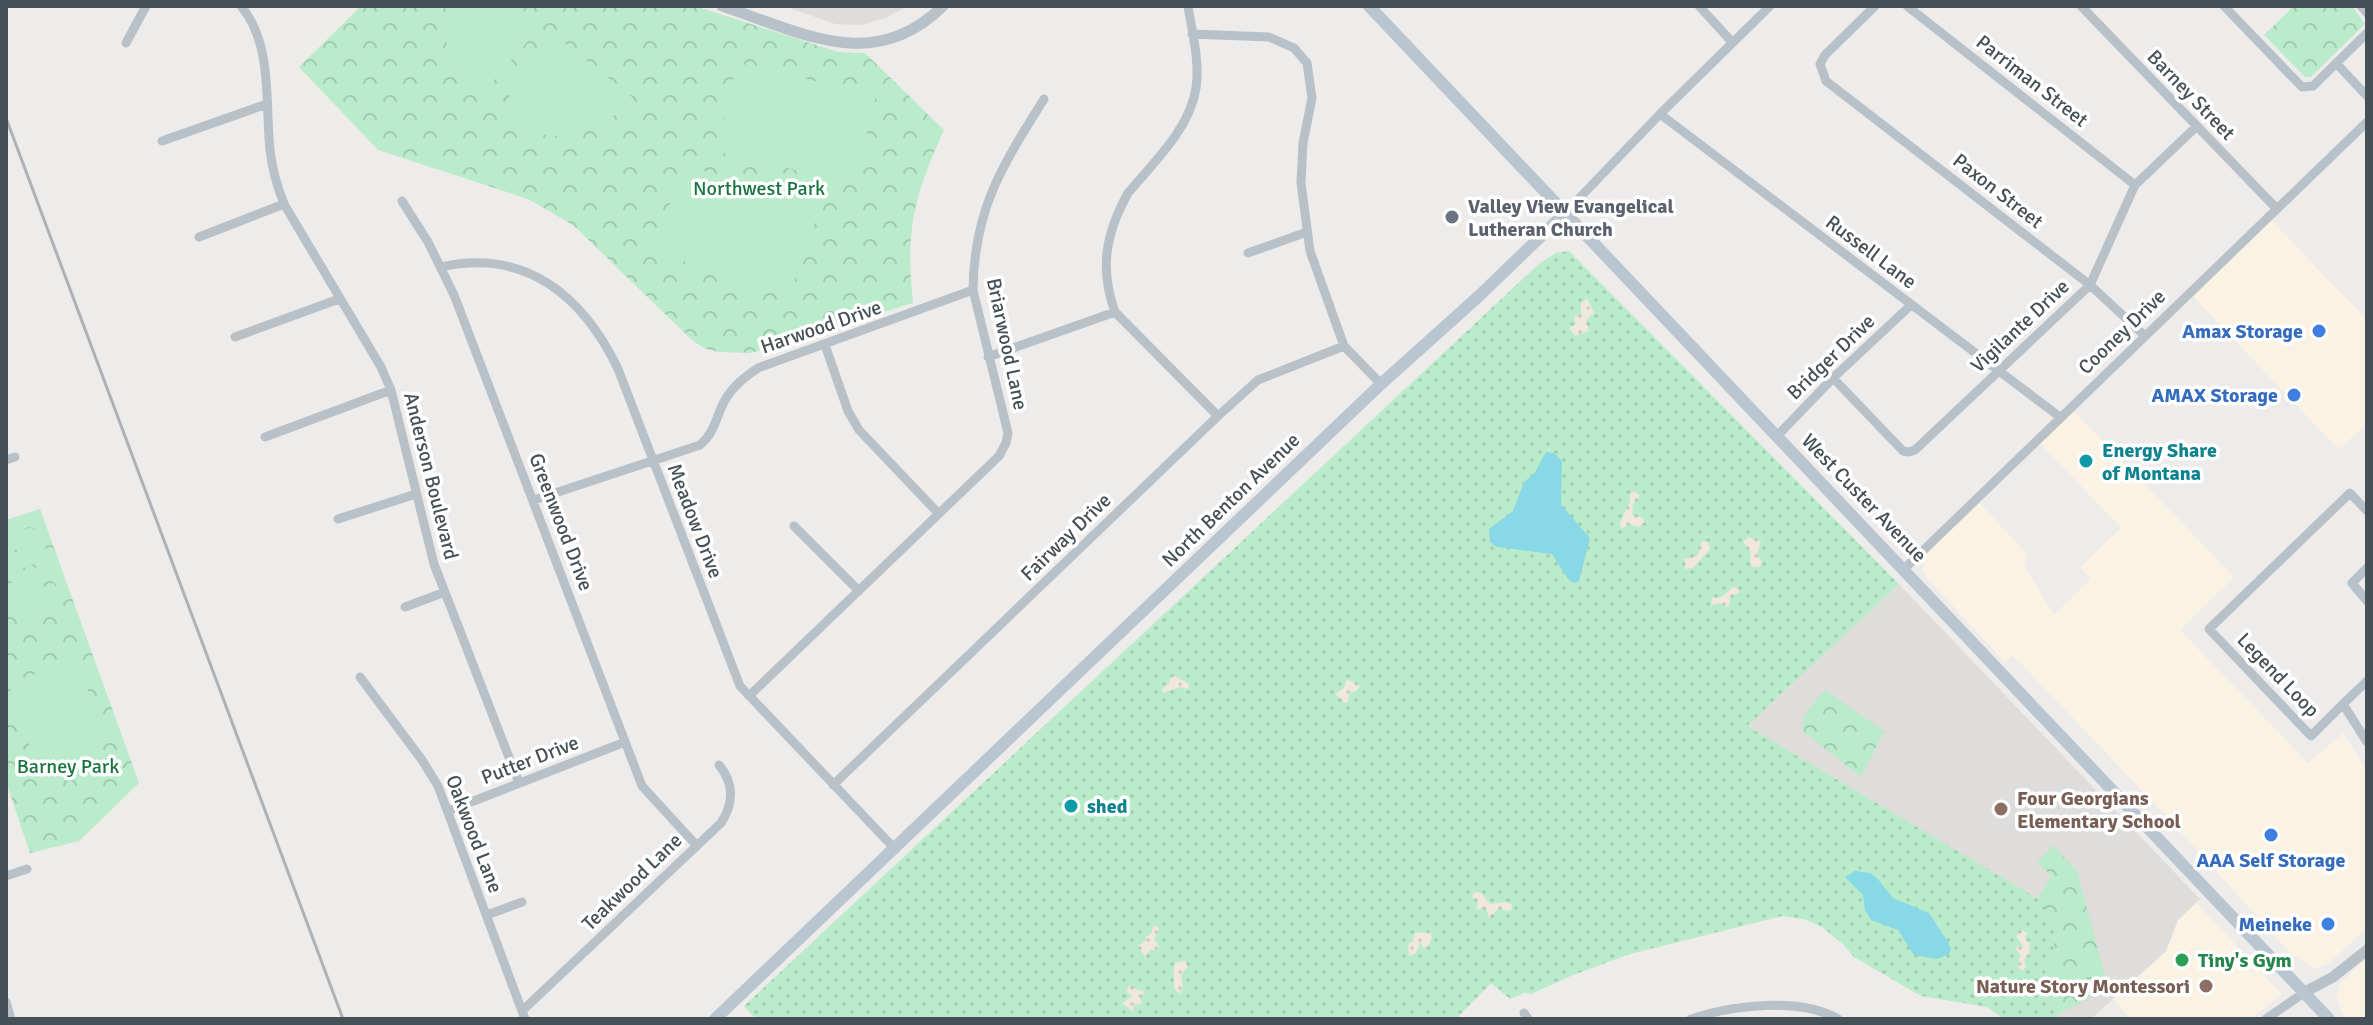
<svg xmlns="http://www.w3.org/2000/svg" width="2373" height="1025" viewBox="0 0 2373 1025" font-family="Signika,sans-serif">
  <defs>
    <pattern id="grass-dots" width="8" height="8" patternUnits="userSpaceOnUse" patternTransform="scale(2)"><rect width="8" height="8" fill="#baebca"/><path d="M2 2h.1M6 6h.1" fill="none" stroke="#a1cbb0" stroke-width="1.8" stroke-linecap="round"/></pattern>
    <pattern id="forest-crowns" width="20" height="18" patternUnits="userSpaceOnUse" patternTransform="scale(2)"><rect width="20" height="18" fill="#baebca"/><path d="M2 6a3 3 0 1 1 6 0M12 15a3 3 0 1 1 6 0" fill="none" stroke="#a1cbb0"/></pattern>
    <pattern id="sand-dots" width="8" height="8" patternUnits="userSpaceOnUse" patternTransform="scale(2)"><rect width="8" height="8" fill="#f0e8db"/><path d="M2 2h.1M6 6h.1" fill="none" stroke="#cfc9be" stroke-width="1.8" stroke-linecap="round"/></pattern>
  </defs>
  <rect width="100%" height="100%" fill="#eeebeb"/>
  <path fill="#faf2e3" d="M2267,216L2367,320V423L2339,450L2189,292Z
    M2072,409L2234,577L2180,630L2308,763L2343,733L2367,771V928L2329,963L2316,969L2291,954L2167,817L2013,655L2005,662L1927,578L1923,568L1924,557L1929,548L1978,502L2027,554L2024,566L2054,615L2091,579L2080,567L2121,528L2039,442Z
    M2195,902L2282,994L2251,1019H2131L2113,999L2166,951L2178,920Z
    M2367,958V1019H2345L2336,998L2340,983Z"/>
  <path fill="#dfdcdc" d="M784,6H908L885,18L861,25L835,24Z
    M1899,584L2200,899L2178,920L2166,951L2091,1019H2061L2039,985L2038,899L1746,726Z"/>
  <path fill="url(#grass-dots)" d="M1569,251L1899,584L1747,726L2038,899C2065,928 2055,953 2039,985L2061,1019H2004L1987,1007L1921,996L1854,957L1843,944L1822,927L1804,919L1782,916L1630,954L1573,975L1531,994L1524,993L1510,999L1491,983L1456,1019H756L744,1006L1540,263L1556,253Z"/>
  <path fill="url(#forest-crowns)" d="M361,6H695L838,52L865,53L944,130C914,196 905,229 913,303L751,353L719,352L706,349L693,341L573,225L528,199L378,150L299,67Z
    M2294,6H2352L2365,24L2311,77H2305L2264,35Z
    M40,509L139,783L79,841L30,853L6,782V520Z
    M1825,690L1884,731L1861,777L1804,732C1798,716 1815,702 1825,690Z
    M2053,845L2077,871L2108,988L2058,1014L2039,985C2055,953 2065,928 2038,899L2051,875L2037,862Z"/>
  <path fill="url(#sand-dots)" d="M1587,299L1594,312L1586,321L1589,331L1575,336L1569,328L1576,324L1574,317L1581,314V303Z
    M1635,491L1640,496L1633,504L1632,515L1643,518L1645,523L1638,527L1629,524L1621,529L1620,523L1630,502V494Z
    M1748,537L1761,541L1757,554L1762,563L1759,567H1753L1750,562L1751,552L1743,542Z
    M1702,541L1708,542L1710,549L1693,568L1685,569L1684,559L1697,556Z
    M1733,587L1738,588L1740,592L1730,597L1729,607L1720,603L1711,605L1712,598L1722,597Z
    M1175,676L1189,684L1188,689L1180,687L1163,693L1162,689L1169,683L1171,677Z
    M1347,679L1360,686L1356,691L1349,693L1348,702L1345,703L1335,694L1344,688Z
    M1475,892L1481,893L1490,904L1507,902L1512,905V909L1508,911L1499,908L1489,918L1486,908L1476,909L1478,902L1472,896Z
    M1153,927L1156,926L1159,929L1154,939L1159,947L1157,950H1150L1145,957L1138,946L1146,941V937L1151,934Z
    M2022,930L2028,933L2025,938L2030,943L2029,955L2024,959L2026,966L2023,971L2018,968L2020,955L2016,949L2018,946L2024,947L2016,936Z
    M1430,932L1432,937L1428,947L1424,948L1420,942L1416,953L1409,956L1408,944L1413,941L1415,933Z
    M1185,961L1188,966L1181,975L1183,989L1179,994L1174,988V966L1175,963Z
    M1128,986L1145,992L1140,997L1141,1004L1134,1005L1133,1012L1122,1003L1132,996L1127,992Z"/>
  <path fill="#baebca" d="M446,6H517L537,22V31L480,96C452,67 441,48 446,6Z
    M555,42H563L632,97C595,142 542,150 498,110Z
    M737,63L876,95L855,184L716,151Z
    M684,164L819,211L788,298L654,250Z
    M32,527L34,530L38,528L41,536L37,538L38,541L6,553V536Z
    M39,546L41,549L45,547L48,555L44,557L45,560L13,572L12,569L7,570L8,557Z
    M46,564L48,567L52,566L55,574L51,576L52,579L20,591L19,588L14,589L11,581L16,579L15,576Z
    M54,583L55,586L60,585L62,593L58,595L59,598L27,610L26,607L21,608L18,600L23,598L22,595Z
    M69,662L81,668L105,744L50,761C17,744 17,715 9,683Z"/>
  <path fill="#89d8e6" d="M1546,452L1554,453L1562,461L1561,505L1590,538L1579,581L1575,583L1568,579L1552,554L1497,547L1490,542L1489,529L1513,511L1524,482L1534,474Z
    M1855,871L1870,873L1877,878L1893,898L1929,913L1948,942L1951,949L1949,954L1937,959L1914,955L1898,930L1871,920L1865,910L1863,895L1845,877Z"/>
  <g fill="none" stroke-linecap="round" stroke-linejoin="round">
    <path stroke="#b7c1c7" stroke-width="9" d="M241,6C273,44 265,103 270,150C272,169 277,186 284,204L381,367L391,390L434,564L519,783
      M1188,6C1192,32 1200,61 1196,88C1190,129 1153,163 1128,193C1106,233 1099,268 1115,312L1218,416
      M1699,6L1732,42
      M1875,6L1825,55L1820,64L1826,81L2090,285L2144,335
      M1907,6L2135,185
      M2081,6L2276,208
      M2224,6L2302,87L2313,86L2367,33
      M2361,6L2367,13
      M1192,34L1269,37L1294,48L1307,63L1312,98L1303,143L1301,183L1310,251L1344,346L1381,384
      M126,43L146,6
      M2336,63L2367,96
      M1660,114L2060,417
      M162,141L267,104
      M402,201L428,242L454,295L642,786L697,846
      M1566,212L1660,114L1770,6
      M199,237L284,204
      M1248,253L1307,232
      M441,267C526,248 583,296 618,369L740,686L895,849
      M235,337L339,299
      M825,345L848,411L859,430L939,514
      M988,357L1115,312
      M1833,378L1903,451L1909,452L1915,450L2090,285L2135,185L2197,126
      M1777,436L1833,378L1911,305
      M265,437L391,390
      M6,460L15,457
      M534,500L700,445C715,433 716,416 725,400C733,386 745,377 758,368L973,290
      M2367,511L2350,493L2209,629L2311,736L2343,704L2367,742
      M338,519L416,494
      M794,526L859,591
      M2367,568L2352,583L2367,601
      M1904,569L2367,122
      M405,607L445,592
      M360,677L422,760L438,786L525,1019
      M749,696L999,456L1006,443L1008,433L973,290C974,209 1002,166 1044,99
      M2343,704L2367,681
      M833,785L1218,416L1258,380L1344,346
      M448,811L625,742
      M6,876L27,869
      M487,915L522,902
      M6,1002L11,1019
      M522,1011L721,823C734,803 734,783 719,765
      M1524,1013L1528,1019
      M1691,1019C1732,1005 1800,997 1838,1019
      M2266,1019L2305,992"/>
    <path stroke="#b7c1c7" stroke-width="11" d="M722,6C801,32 873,75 943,6
      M2305,992L2333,977L2367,950"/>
    <path stroke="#b9c5cf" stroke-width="12" d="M1369,6L2329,1019
      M715,1019L1381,384L1479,296L1566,212"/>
    <path stroke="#aeb1b5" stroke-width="3" d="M6,118L343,1019"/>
  </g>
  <circle fill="#6b7280" stroke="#fff" stroke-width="3" cx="1452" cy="217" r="8"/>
  <g fill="#3f7fe0" stroke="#fff" stroke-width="3">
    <circle cx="2319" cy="331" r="8"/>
    <circle cx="2294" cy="395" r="8"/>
    <circle cx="2271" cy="835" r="8"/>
    <circle cx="2328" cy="924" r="8"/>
  </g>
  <g fill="#0f9aa8" stroke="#fff" stroke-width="3">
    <circle cx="2086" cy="461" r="8"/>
    <circle cx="1071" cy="806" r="8"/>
  </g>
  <g fill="#8d6e63" stroke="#fff" stroke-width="3">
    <circle cx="2001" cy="809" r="8"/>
    <circle cx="2206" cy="986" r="8"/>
  </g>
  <circle fill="#2e9e5b" stroke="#fff" stroke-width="3" cx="2182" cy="960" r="8"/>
  <g text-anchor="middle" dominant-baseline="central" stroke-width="7" stroke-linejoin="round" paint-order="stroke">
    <g font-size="20" fill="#455057" stroke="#fff">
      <text transform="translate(2032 81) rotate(38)">Parriman Street</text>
      <text transform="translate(2191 95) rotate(46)">Barney Street</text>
      <text transform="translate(1998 191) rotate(38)">Paxon Street</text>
      <text transform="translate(1871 252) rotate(37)">Russell Lane</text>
      <text transform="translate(2020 326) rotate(-43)">Vigilante Drive</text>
      <text transform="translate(821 327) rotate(-19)">Harwood Drive</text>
      <text transform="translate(2122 332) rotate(-44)">Cooney Drive</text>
      <text transform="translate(1007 344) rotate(78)">Briarwood Lane</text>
      <text transform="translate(1831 357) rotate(-44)">Bridger Drive</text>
      <text transform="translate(431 476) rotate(76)">Anderson Boulevard</text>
      <text transform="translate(1864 498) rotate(46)">West Custer Avenue</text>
      <text transform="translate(1231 500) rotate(-44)">North Benton Avenue</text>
      <text transform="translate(695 521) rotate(69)">Meadow Drive</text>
      <text transform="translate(561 522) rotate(69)">Greenwood Drive</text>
      <text transform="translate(1066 537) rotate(-44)">Fairway Drive</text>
      <text transform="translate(2278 675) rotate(46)">Legend Loop</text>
      <text transform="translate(530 760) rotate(-21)">Putter Drive</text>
      <text transform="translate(474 834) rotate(69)">Oakwood Lane</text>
      <text transform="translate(632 882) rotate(-44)">Teakwood Lane</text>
    </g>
    <g font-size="20" fill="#1a7442" stroke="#fff">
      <text x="759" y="188">Northwest Park</text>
      <text x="68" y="766">Barney Park</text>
    </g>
    <g font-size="20" font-weight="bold" fill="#5b616d" stroke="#fff" text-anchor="start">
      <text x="1468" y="206">Valley View Evangelical<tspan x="1468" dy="23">Lutheran Church</tspan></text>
    </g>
    <g font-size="20" font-weight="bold" fill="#366cbe" stroke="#fff" text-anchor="end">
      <text x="2303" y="331">Amax Storage</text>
      <text x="2278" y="395">AMAX Storage</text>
      <text x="2271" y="860" text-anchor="middle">AAA Self Storage</text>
      <text x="2312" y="924">Meineke</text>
    </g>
    <g font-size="20" font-weight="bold" fill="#0d838f" stroke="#fff" text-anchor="start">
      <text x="2102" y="450">Energy Share<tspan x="2102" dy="23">of Montana</tspan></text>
      <text x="1087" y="806">shed</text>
    </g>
    <g font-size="20" font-weight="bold" fill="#785e54" stroke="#fff" text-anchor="start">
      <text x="2017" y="798">Four Georgians<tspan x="2017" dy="23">Elementary School</tspan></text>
      <text x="2190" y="986" text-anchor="end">Nature Story Montessori</text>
    </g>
    <g font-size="20" font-weight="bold" fill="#27864d" stroke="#fff" text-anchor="start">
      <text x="2198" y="960">Tiny's Gym</text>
    </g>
  </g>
  <rect width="2373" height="1025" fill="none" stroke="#455057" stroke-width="16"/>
</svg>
